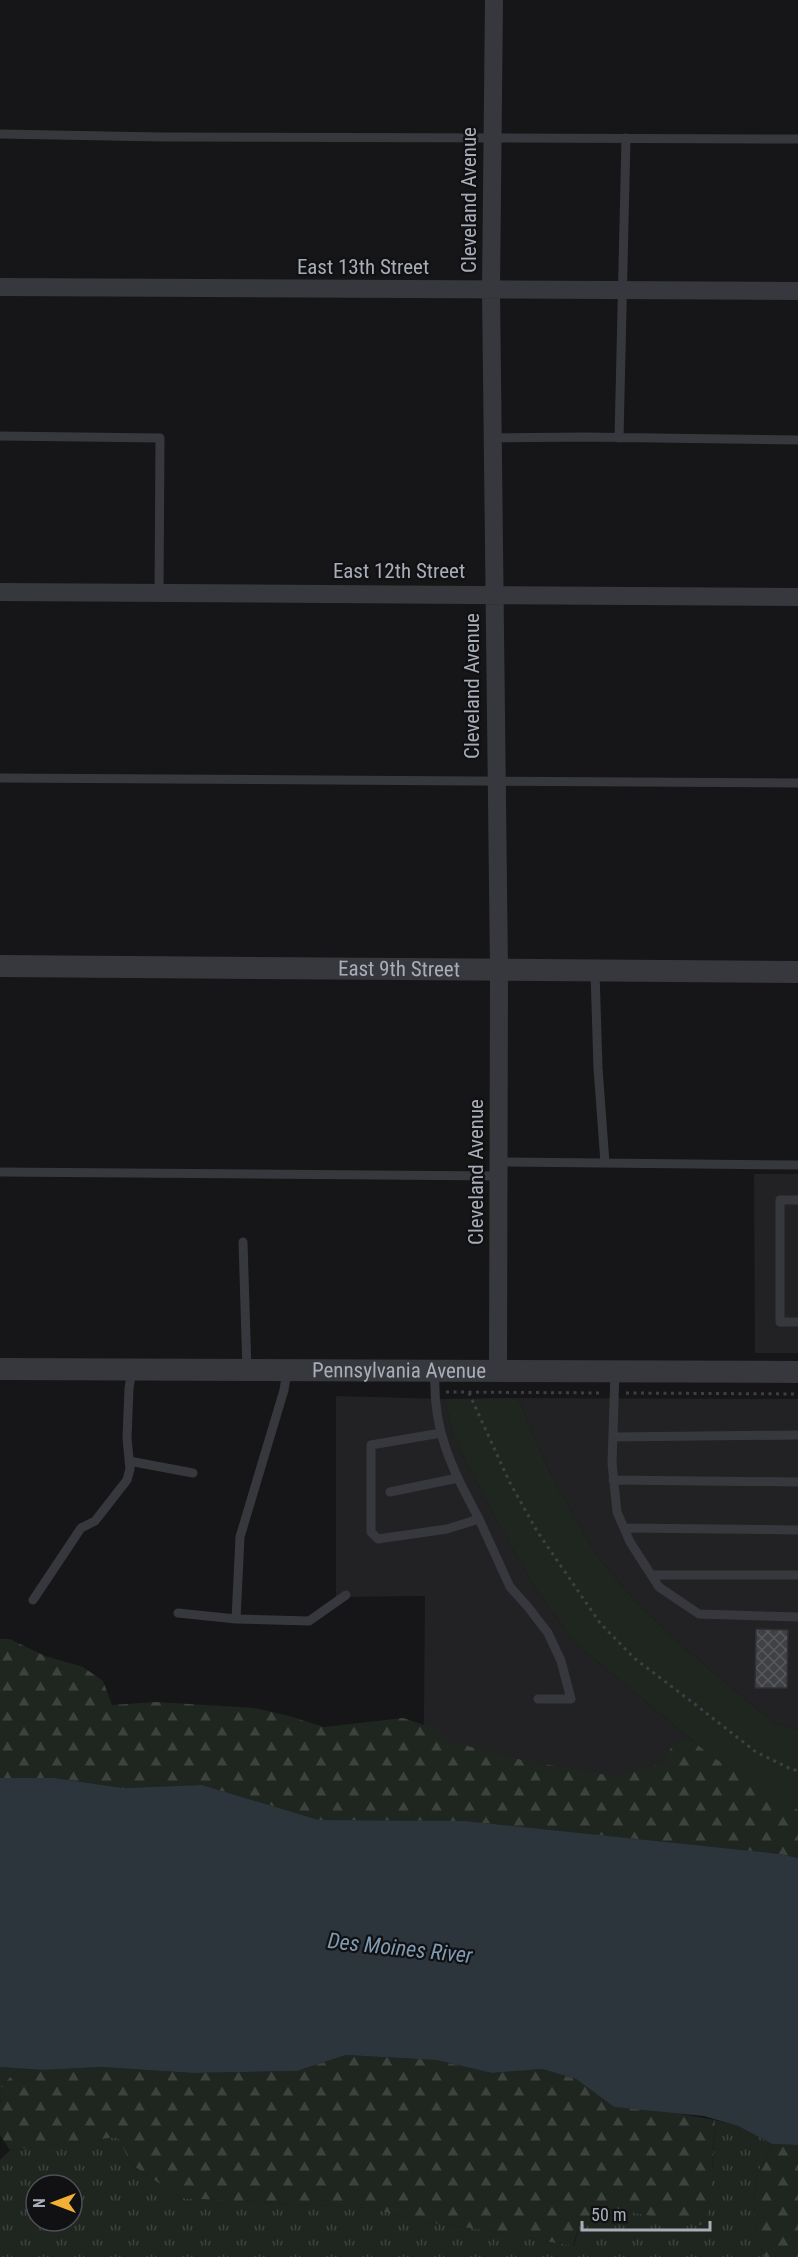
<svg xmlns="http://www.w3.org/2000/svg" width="798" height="2257" viewBox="0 0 798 2257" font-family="'Roboto Condensed',sans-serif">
  <defs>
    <pattern id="grass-tufts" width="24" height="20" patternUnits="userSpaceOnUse" patternTransform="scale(1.5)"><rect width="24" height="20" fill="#1e261f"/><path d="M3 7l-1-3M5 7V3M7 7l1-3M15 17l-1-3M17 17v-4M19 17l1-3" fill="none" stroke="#3c433d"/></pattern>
    <pattern id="forest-firs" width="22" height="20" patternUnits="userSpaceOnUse" patternTransform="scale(1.5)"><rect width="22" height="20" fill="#1e261f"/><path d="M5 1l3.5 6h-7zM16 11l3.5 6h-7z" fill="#3c433d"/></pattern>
    <pattern id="wetland-marsh" width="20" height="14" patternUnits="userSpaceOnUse" patternTransform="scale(1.5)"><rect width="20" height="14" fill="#1e261f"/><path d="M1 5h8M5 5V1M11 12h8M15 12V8" fill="none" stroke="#3c433d"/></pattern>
    <pattern id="building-cross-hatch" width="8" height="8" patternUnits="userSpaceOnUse" patternTransform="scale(1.5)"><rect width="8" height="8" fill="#404145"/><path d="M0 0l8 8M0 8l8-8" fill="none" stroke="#595a5e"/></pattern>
  </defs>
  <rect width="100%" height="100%" fill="#161618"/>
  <path fill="#222225" d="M754,1174H798V1353H755Z
    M336,1396L445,1399L453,1436L495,1518L536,1589L574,1642L711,1756L798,1858L780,1854L465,1821H423L425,1596L336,1597Z
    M518,1398L798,1399V1730L774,1723L682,1646L635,1601L595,1553L548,1469Z"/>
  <path fill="url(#grass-tufts)" fill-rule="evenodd" d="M715,2120L738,2126L772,2144C768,2153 761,2164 758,2174C751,2201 753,2231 765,2257H0V2160L10,2150L118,2137L131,2164L181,2198L370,2208L424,2222L478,2229L574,2246L581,2219L612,2209L650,2214L713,2166ZM36,2185H72V2221H36Z"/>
  <path fill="url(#forest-firs)" d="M0,1639H10L45,1656L83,1667L103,1681L112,1705L156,1702L255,1708L289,1716L324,1727L403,1718L437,1729L448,1741L522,1760L618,1777L663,1763L676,1738L710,1745L798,1773V1858L780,1854L465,1821L319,1820L202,1785L123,1788L55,1778H0Z
    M346,2055L436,2060L492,2073L542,2069L576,2079L614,2107L659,2110L715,2120L710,2209L701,2225L612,2209L581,2219L573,2246L478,2229L424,2222L370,2208L181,2198L131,2164L118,2137L10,2150L0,2135V2103L3,2084L19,2069L43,2070L101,2067L193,2073L297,2071Z
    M772,2144L798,2145V2257H765C753,2231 751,2201 758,2174C761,2164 768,2153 772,2144Z"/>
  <path fill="url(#wetland-marsh)" d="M0,2067L43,2070L19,2069L3,2084L0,2103Z"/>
  <path fill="#1e261f" d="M518,1398L548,1469L595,1553L635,1601L682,1646L774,1723L798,1730V1810L711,1756L574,1642L536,1589L495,1518L453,1436L445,1399Z"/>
  <path fill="#2c353c" d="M0,1778H55L123,1788L202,1785L319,1820L465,1821L780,1854L798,1858V2145L772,2144L738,2126L704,2116L614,2107L576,2079L542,2069L492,2073L436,2060L346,2055L297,2071L193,2073L101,2067L43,2070L0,2067Z"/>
  <path fill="url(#building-cross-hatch)" stroke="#303034" stroke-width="1.5" d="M756,1629L788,1630L787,1688H755Z"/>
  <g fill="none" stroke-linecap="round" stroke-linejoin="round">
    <path stroke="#3d3f44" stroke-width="3" stroke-dasharray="3 4.5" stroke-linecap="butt" d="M446,1392L601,1393
      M469,1393L509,1481L537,1531L600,1623L634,1658L696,1705L756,1752L793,1770H798
      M626,1393L798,1394"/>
    <path stroke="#37383d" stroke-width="9" d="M0,134L162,137L798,139
      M0,436L160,438L159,593
      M493,438L584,437L798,440
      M619,438L626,138
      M0,778L798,783
      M595,972L598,1068L605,1163
      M499,1162L798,1165
      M0,1172L499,1176
      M798,1200H780V1322H798
      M243,1242L247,1371
      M287,1371L284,1390L240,1537L236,1619L309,1621L346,1595
      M435,1371C432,1431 452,1468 479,1519L447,1529L378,1539L371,1532V1445L441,1433
      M615,1372L612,1463L617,1512L630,1542L659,1587L699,1614L798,1617
      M613,1437L798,1435
      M129,1461L193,1473
      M613,1480L798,1482
      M390,1492L458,1478
      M479,1519L510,1587L528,1607L548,1633L561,1661L571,1699H538
      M624,1528L798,1530
      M652,1575H798
      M33,1600L81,1528L95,1521L127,1480L130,1469L127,1438L129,1388L132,1370
      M178,1613L236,1619"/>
    <path stroke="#37383d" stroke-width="18" d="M494,0L491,290L499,971L498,1372
      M0,287L798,291
      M0,592L798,597"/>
    <g stroke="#37383d" stroke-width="22">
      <path id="s1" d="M0,966L798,972"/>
      <path id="s2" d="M0,1369L798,1372"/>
    </g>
  </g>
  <g text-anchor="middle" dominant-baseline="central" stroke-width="4.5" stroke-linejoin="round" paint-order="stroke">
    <g font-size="21" fill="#a8adb8" stroke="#111113">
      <text transform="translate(469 200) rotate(-90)">Cleveland Avenue</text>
      <text x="363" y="267">East 13th Street</text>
      <text x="399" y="571">East 12th Street</text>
      <text transform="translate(472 686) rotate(-90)">Cleveland Avenue</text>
      <text stroke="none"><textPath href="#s1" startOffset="399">East 9th Street</textPath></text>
      <text transform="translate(476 1172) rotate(-90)">Cleveland Avenue</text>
      <text stroke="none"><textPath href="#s2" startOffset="399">Pennsylvania Avenue</textPath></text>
    </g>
    <g font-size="22" font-style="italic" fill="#7f9bb3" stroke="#111113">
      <text transform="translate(400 1948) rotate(6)">Des Moines River</text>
    </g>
  </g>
  <g transform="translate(54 2203) rotate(270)"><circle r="28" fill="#111113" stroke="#4d4f55" stroke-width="1.5"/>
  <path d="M0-4.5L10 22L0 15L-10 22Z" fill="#f2b134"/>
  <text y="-9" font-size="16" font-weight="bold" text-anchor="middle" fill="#a8adb8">N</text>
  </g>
  <path d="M582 2221v9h128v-9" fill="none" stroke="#a8adb8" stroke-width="3"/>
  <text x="591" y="2221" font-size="18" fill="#a8adb8" stroke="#111113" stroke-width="4.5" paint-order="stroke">50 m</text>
</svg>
